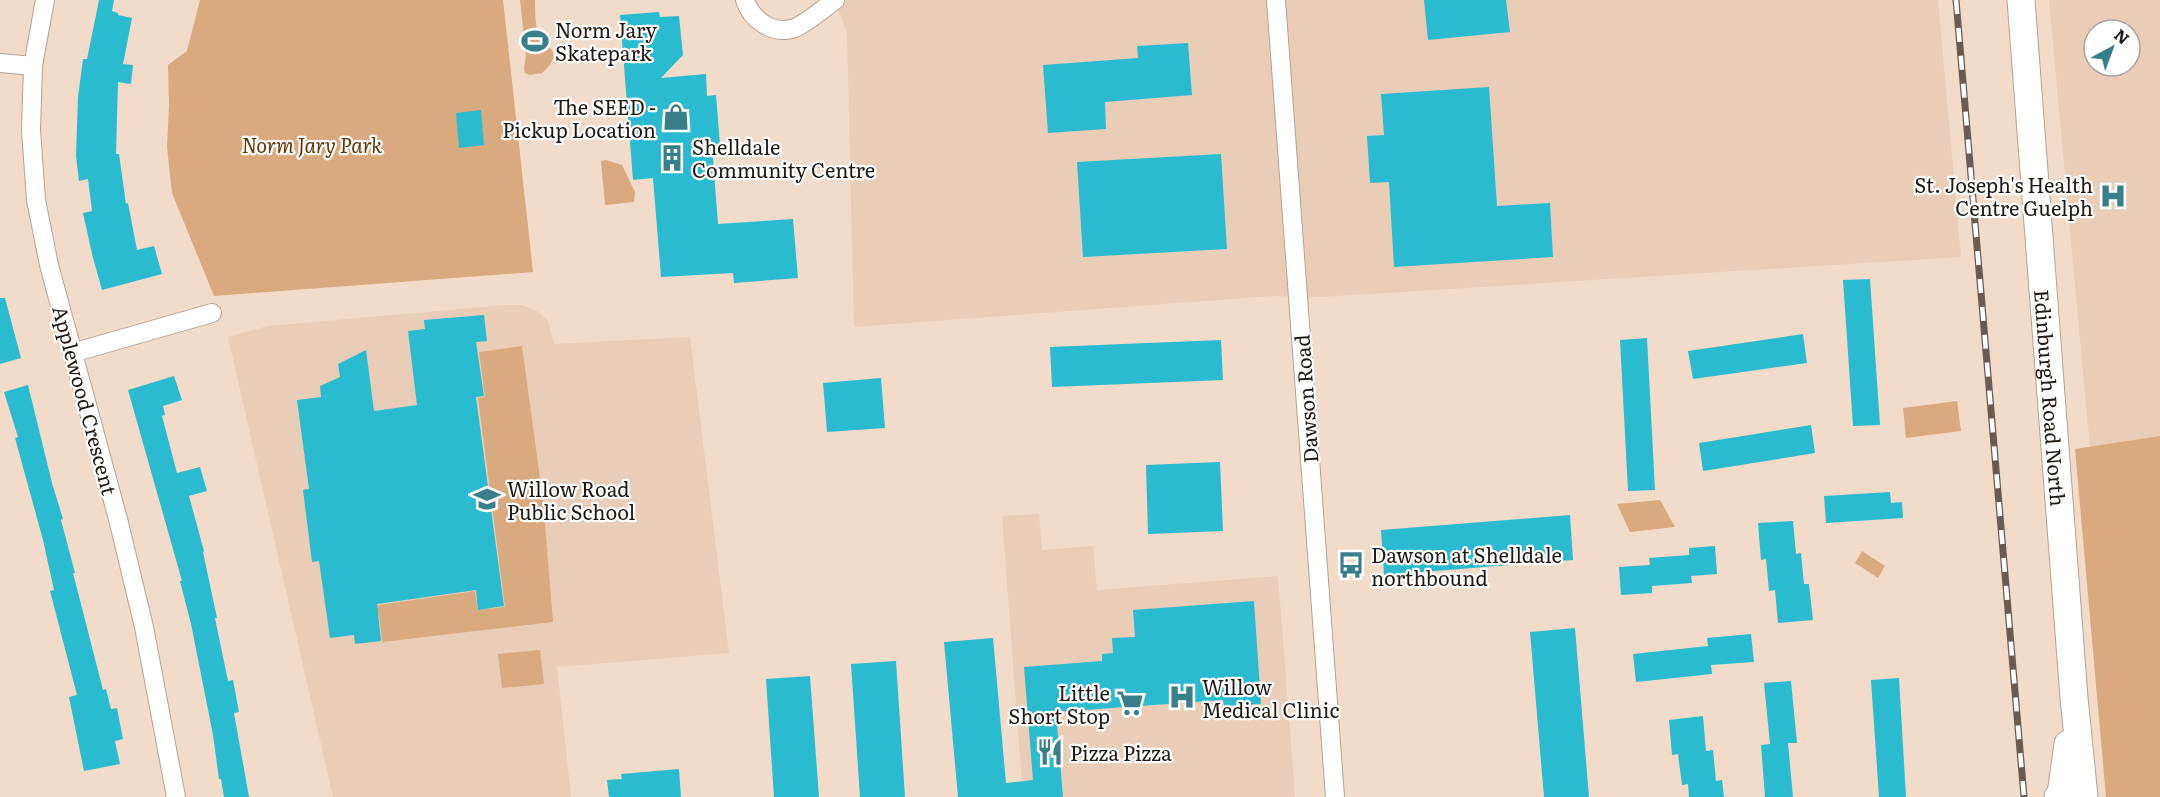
<svg xmlns="http://www.w3.org/2000/svg" width="2160" height="797" viewBox="0 0 2160 797" font-family="Literata,serif">
  <rect width="100%" height="100%" fill="#f2dbc8"/>
  <path fill="#eacdb6" fill-rule="evenodd" d="M834,0H1938L1961,257L1320,297L1272,296L854,327L847,32Z
    M2049,0H2160V436L2090,448ZM2094,30H2130V66H2094Z
    M506,305H523L537,311L548,321L554,344L690,337L729,653L557,667L571,797H333L228,337L268,326Z
    M1039,514L1042,550L1093,546L1097,590L1278,576L1295,797H1023L1002,516Z"/>
  <path fill="#d9a980" d="M200,0H503L533,272L214,296L172,193L167,147L169,105L168,65L187,51Z
    M520,0H535C535,9 535,20 537,29C542,47 568,50 542,73L530,75L525,73L524,68L526,55Z
    M606,160L622,165L635,192L634,202L605,205L601,161Z
    M522,346L543,500L553,622L382,642L379,615H373L372,606L475,591L478,610L505,607L478,398L485,397L479,352Z
    M1957,401L1961,431L1906,438L1903,408Z
    M2160,436V797H2106L2075,449Z
    M1660,500L1675,527L1630,532L1617,504Z
    M1862,551L1885,566L1878,578L1855,563Z
    M540,650L544,684L502,688L498,654Z"/>
  <path fill="#2bbbd0" d="M99,0H114L112,11L118,13V15L132,18L123,64L133,65L131,84L118,82L116,154H119L126,204L128,203L137,250L154,246L162,274L102,290L92,254L83,213L92,211L88,179L79,181L76,156L78,97L83,59H87Z
    M1424,0H1506L1510,32L1428,40Z
    M659,12L660,17L679,16L683,55L661,78L706,74L707,96L716,95L720,145L712,146L718,224L793,219L798,278L734,283L733,273L661,277L653,178L633,180L620,15Z
    M1188,43L1192,95L1105,102L1106,129L1048,133L1043,65L1138,58L1137,46Z
    M1489,87L1497,206L1550,203L1553,257L1394,267L1389,182L1370,183L1367,136L1384,135L1381,94Z
    M481,110L484,145L459,148L456,113Z
    M1221,154L1227,249L1083,257L1077,162Z
    M1870,279L1880,425L1853,426L1843,280Z
    M0,298H5L21,358L0,364Z
    M484,315L487,341L476,342L484,396L476,397L504,606L478,610L476,590L377,604L381,641L355,644L354,635L330,638L319,561L312,562L303,490L309,489L297,400L321,397L320,386L340,377L338,364L366,350L374,411L417,405L408,331L425,329L424,320Z
    M1803,334L1807,363L1693,379L1688,351Z
    M1647,338L1655,490L1628,491L1620,340Z
    M1221,340L1223,380L1052,387L1050,347Z
    M174,376L182,400L163,406L165,415L162,416L177,473L200,467L207,491L189,496L204,551L203,552L217,618H215L228,681L233,680L239,712L234,713L249,797H224L221,779H219L213,735L191,624L180,581H182L128,390Z
    M881,378L885,428L827,432L823,383Z
    M28,385L52,483L63,519L61,520L75,573H73L103,690L106,689L111,709L117,708L123,739L115,741L120,764L84,771L69,697L77,695L50,591L54,590L43,540L15,438L18,437L4,392Z
    M1811,425L1815,453L1703,471L1699,443Z
    M1220,462L1223,531L1148,534L1146,465Z
    M1890,492L1891,503L1902,502L1903,518L1826,523L1824,496Z
    M1570,515L1573,560L1384,575L1381,530Z
    M1793,521L1796,554L1801,553L1804,584H1809L1813,620L1778,623L1775,590L1769,591L1766,559L1761,560L1758,523Z
    M1715,546L1717,574L1691,576L1692,583L1652,586V593L1621,595L1619,567L1650,565L1649,558L1689,555V548Z
    M1254,601L1261,704L1224,706L1223,700L1056,712L1063,797H958L944,642L993,638L1006,783L1033,780L1024,667L1102,661V654L1113,653L1112,638L1135,637L1133,610Z
    M1575,628L1589,797H1544L1530,632Z
    M1751,634L1754,662L1711,665L1712,674L1636,682L1633,654L1708,646L1707,638Z
    M896,661L905,797H860L851,664Z
    M810,676L819,797H774L766,679Z
    M1899,678L1906,797H1879L1871,680Z
    M1791,681L1797,743H1788L1793,797H1765L1761,745L1770,744L1764,683Z
    M1703,716L1706,751L1713,750L1716,781L1722,780L1724,797H1689L1688,784L1682,785L1678,754L1672,755L1669,720Z
    M679,769L681,797H609L607,780L622,779L621,774Z"/>
  <g fill="none" stroke-linecap="round" stroke-linejoin="round">
    <defs>
      <path id="street" d="M45,0L33,66L31,130L36,200L49,265L118,519L144,627L176,797
        M745,0C751,19 771,34 792,29C805,25 824,8 835,0
        M1276,0L1335,797
        M0,63L33,66
        M72,353L212,313"/>
      <g id="secondary">
        <path id="s1" d="M2021,0L2074,698L2084,797"/>
        <path d="M2058,797L2061,794L2068,744"/>
      </g>
    </defs>
    <use href="#street" stroke="#b7a18f" stroke-width="20"/>
    <use href="#secondary" stroke="#b7a18f" stroke-width="29"/>
    <use href="#street" stroke="#fff" stroke-width="18"/>
    <use href="#secondary" stroke="#fff" stroke-width="27"/>
    <defs>
      <path id="rail" d="M1956,0L2024,797"/>
    </defs>
    <use href="#rail" stroke="#695b51" stroke-width="7"/>
    <use href="#rail" stroke="#fff" stroke-width="4.5" stroke-dasharray="14" stroke-linecap="butt"/>
  </g>
  <defs>
    <symbol id="stadium-bare" viewBox="-9 -9 18 18"><path d="M0-5a6.5 5 0 1 0 0 10a6.5 5 0 1 0 0-10ZM-3.5-1.8h7v3.6h-7Z" fill="#397f8b" stroke="#fff" stroke-width="2.5" paint-order="stroke"/></symbol>
    <symbol id="shop-bare" viewBox="-9 -9 18 18"><path d="M-5-2.5h2.3a2.7 3.5 0 0 1 5.4 0H5L5.5 6h-11ZM-1.5-2.5h3a1.5 2.3 0 0 0-3 0Z" fill="#397f8b" stroke="#fff" stroke-width="2.5" paint-order="stroke"/></symbol>
    <symbol id="building-bare" viewBox="-9 -9 18 18"><path d="M-4-6H4V6H1V3H-1V6H-4ZM-2.5-4.3h1.7v1.8h-1.7ZM.8-4.3h1.7v1.8H.8ZM-2.5-1h1.7V.8h-1.7ZM.8-1h1.7V.8H.8Z" fill="#397f8b" stroke="#fff" stroke-width="2.5" paint-order="stroke"/></symbol>
    <symbol id="hospital-bare" viewBox="-9 -9 18 18"><path d="M-5-5h3v3.5h4V-5h3V5h-3V1.5h-4V5h-3Z" fill="#397f8b" stroke="#fff" stroke-width="2.5" paint-order="stroke"/></symbol>
    <symbol id="school-bare" viewBox="-9 -9 18 18"><path d="M0-5L7-2L0 1L-7-2ZM-4 1L0 2.5L4 1V4Q0 6-4 4Z" fill="#397f8b" stroke="#fff" stroke-width="2.5" paint-order="stroke"/></symbol>
    <symbol id="bus-bare" viewBox="-9 -9 18 18"><path d="M-5-6H5V4H4V6H2V4H-2V6H-4V4H-5ZM-3.5-4V0h7V-4ZM-3.5 1.2v1.5H-2V1.2ZM2 1.2v1.5H3.5V1.2Z" fill="#397f8b" stroke="#fff" stroke-width="2.5" paint-order="stroke"/></symbol>
    <symbol id="supermarket-bare" viewBox="-9 -9 18 18"><path d="M-6-5.5h2.5l.6 2H6L4.5 2H-2.5L-4.4-4H-6ZM-1.5 3.2a1.3 1.3 0 1 0 .1 0ZM3 3.2a1.3 1.3 0 1 0 .1 0Z" fill="#397f8b" stroke="#fff" stroke-width="2.5" paint-order="stroke"/></symbol>
    <symbol id="restaurant-bare" viewBox="-9 -9 18 18"><path d="M-5-6h1v4h1v-4h1v4h1v-4h1v5L-1.5 .5V6h-2V.5L-5-1ZM5-6V6H3V1.5H1.5Q1.5-4 5-6Z" fill="#397f8b" stroke="#fff" stroke-width="2.5" paint-order="stroke"/></symbol>
  </defs>
  <g fill-rule="evenodd">
    <use href="#stadium-bare" x="516" y="22" width="38" height="38"/>
    <use href="#shop-bare" x="657" y="98" width="38" height="38"/>
    <use href="#building-bare" x="653" y="139" width="38" height="38"/>
    <use href="#hospital-bare" x="2094" y="177" width="38" height="38"/>
    <use href="#school-bare" x="468" y="480" width="38" height="38"/>
    <use href="#bus-bare" x="1332" y="546" width="38" height="38"/>
    <use href="#hospital-bare" x="1163" y="678" width="38" height="38"/>
    <use href="#supermarket-bare" x="1111" y="684" width="38" height="38"/>
    <use href="#restaurant-bare" x="1031" y="733" width="38" height="38"/>
  </g>
  <g text-anchor="middle" dominant-baseline="central" stroke-width="4.5" stroke-linejoin="round" paint-order="stroke">
    <g font-size="20" fill="#201812" stroke="#fff" text-anchor="start">
      <text x="555" y="29">Norm Jary<tspan x="555" dy="23">Skatepark</tspan></text>
      <text x="656" y="106" text-anchor="end">The SEED -<tspan x="656" dy="23">Pickup Location</tspan></text>
      <text x="692" y="146">Shelldale<tspan x="692" dy="23">Community Centre</tspan></text>
      <text x="2093" y="184" text-anchor="end">St. Joseph's Health<tspan x="2093" dy="23">Centre Guelph</tspan></text>
      <text x="507" y="488">Willow Road<tspan x="507" dy="23">Public School</tspan></text>
      <text x="1371" y="554">Dawson at Shelldale<tspan x="1371" dy="23">northbound</tspan></text>
      <text x="1202" y="686">Willow<tspan x="1202" dy="23">Medical Clinic</tspan></text>
      <text x="1110" y="692" text-anchor="end">Little<tspan x="1110" dy="23">Short Stop</tspan></text>
      <text x="1070" y="752">Pizza Pizza</text>
    </g>
    <g font-size="20" font-style="italic" fill="#623400" stroke="#fff">
      <text x="312" y="144">Norm Jary Park</text>
    </g>
    <g font-size="20" fill="#201812" stroke="#fff">
      <text transform="translate(1305 399) rotate(-94)">Dawson Road</text>
      <text stroke="none"><textPath href="#s1" startOffset="399">Edinburgh Road North</textPath></text>
      <text transform="translate(86 400) rotate(75)">Applewood Crescent</text>
    </g>
  </g>
  <g transform="translate(2112 48) rotate(41)"><circle r="28" fill="#ffffff" stroke="#a6a3a0" stroke-width="1.5"/>
  <path d="M0-4.5L10 22L0 15L-10 22Z" fill="#397f8b"/>
  <text y="-9" font-size="16" font-weight="bold" text-anchor="middle" fill="#201812">N</text>
  </g>
</svg>
